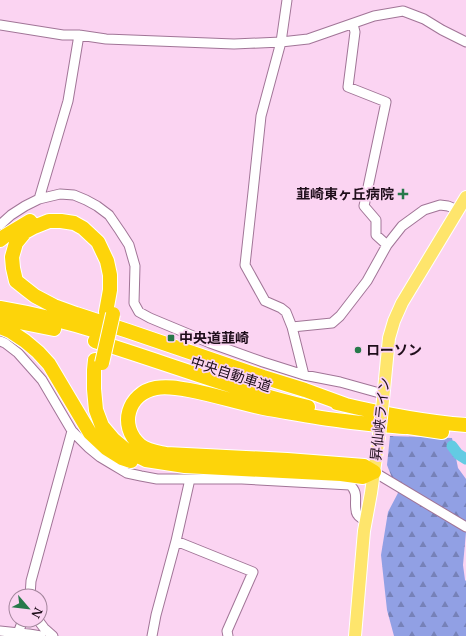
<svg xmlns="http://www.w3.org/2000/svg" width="466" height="636" viewBox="0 0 466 636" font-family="'Libre Baskerville','Noto Sans JP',serif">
  <defs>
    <pattern id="forest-firs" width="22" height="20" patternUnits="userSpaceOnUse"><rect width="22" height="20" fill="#91a0e4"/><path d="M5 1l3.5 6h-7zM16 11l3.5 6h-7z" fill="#7681b8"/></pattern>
  </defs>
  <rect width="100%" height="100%" fill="#fbd4f2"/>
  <path fill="url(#forest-firs)" d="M390,436L452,438L458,468L466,479V532L463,565L465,580L466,581V636H394L387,610L381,555L388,512L398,493L387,465Z"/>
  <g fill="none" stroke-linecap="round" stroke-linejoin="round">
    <path stroke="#63cbe3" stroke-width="11" d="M452,446L458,454L466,459"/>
    <defs>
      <path id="minor" d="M287,0L281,42L261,116L253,192L245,265L265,301L281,308L286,312L292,327L304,375
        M353,24L355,32L348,87L386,102L364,206L376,220V235L387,245
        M0,25L63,35H79L106,39L234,44L281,42L308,39L374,16L403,11L424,19L442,30L466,42
        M39,199L68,101L79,35
        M0,225L11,215L25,206L39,199L60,194L74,195L86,200L97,206L109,215L120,231L129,245L135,266L134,303L139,312L150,318L210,343L263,362L304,375L340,382L383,394
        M292,327L332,323L340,316L367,281L387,245L402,226L424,210L440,205L448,206L458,210
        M0,341L5,343L18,353L42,380L72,431L89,448L100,457L110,463L127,473L141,476L157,479H242L350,485C359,493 354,500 356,510C356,513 358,516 361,518L366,519
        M374,472L466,527
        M176,541L253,572L227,631L228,636
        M30,596L31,581L72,431
        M38,620L44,628L53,636
        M0,631L29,634L41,636
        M18,633L23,620
        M152,636L156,615L176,541L190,479"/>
      <path id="major" d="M383,400L389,338L394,321L402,303L466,197
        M355,636L364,531L371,493L379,436"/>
      <path id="highway" d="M0,240L5,236L30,221
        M0,308C36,314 71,323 106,334
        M106,312L110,290V275L107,261L98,242L83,228L74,223L61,221H49L34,227L25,232L16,243L12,257L13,268L16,281L26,289L35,296L54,306L76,314L128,331L263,377L305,390L346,405
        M0,318L54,329
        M0,327L10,331L25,341L38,352L49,364L90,433L106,448L122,458L131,461
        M95,341C166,363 236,390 308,407
        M95,360L94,370V389L96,410L102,426L113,439L126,450L146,460L185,466L341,474L363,477L374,472
        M337,403C379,413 423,422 466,425
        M395,425L442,432
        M374,472L364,466L287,460L166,454C157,452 147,451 140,445C118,426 128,393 156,388C167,386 178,388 189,390C216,395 242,404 269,409C293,413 319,418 344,421C364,424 384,425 404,427"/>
    </defs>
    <use href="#minor" stroke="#a17597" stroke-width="11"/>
    <use href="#major" stroke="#fff" stroke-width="14"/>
    <use href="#highway" stroke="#fff" stroke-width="16"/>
    <use href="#minor" stroke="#fff" stroke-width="9"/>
    <use href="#major" stroke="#fee56c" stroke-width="12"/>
    <use href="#highway" stroke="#fdd40a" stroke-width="14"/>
    <defs>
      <path id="major-bridge" d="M379,436L383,400"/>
      <path id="highway-bridge" d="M102,363L113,314"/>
    </defs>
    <use href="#major-bridge" stroke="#fff" stroke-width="14" stroke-linecap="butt"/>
    <use href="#highway-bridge" stroke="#fff" stroke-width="16" stroke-linecap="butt"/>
    <use href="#major-bridge" stroke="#fee56c" stroke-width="12"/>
    <use href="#highway-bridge" stroke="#fdd40a" stroke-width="14"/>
  </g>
  <g fill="#27794a" stroke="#fbd4f2" stroke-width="1.5">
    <path d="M401 188h4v4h4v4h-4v4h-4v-4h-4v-4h4z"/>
    <rect x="167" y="334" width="8" height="8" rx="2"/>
    <circle cx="358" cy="350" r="4"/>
  </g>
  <g text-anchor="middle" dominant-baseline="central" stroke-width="3.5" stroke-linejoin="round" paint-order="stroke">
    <g font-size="14" font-weight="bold" fill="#1f0e1b" stroke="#fbd4f2" text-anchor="start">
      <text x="394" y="194" text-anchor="end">韮崎東ヶ丘病院</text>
      <text x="179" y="338">中央道韮崎</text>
      <text x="366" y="350">ローソン</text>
    </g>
    <g font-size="14" fill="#1f0e1b" stroke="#fbd4f2">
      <text transform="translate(231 374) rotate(18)">中央自動車道</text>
      <text transform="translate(380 419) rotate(-84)">昇仙峡ライン</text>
    </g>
  </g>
  <g transform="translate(28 608) rotate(118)"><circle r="19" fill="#fbd4f2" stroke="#a3859c"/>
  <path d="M0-3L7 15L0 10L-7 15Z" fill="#27794a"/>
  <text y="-6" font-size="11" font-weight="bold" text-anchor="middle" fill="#1f0e1b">N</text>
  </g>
</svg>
